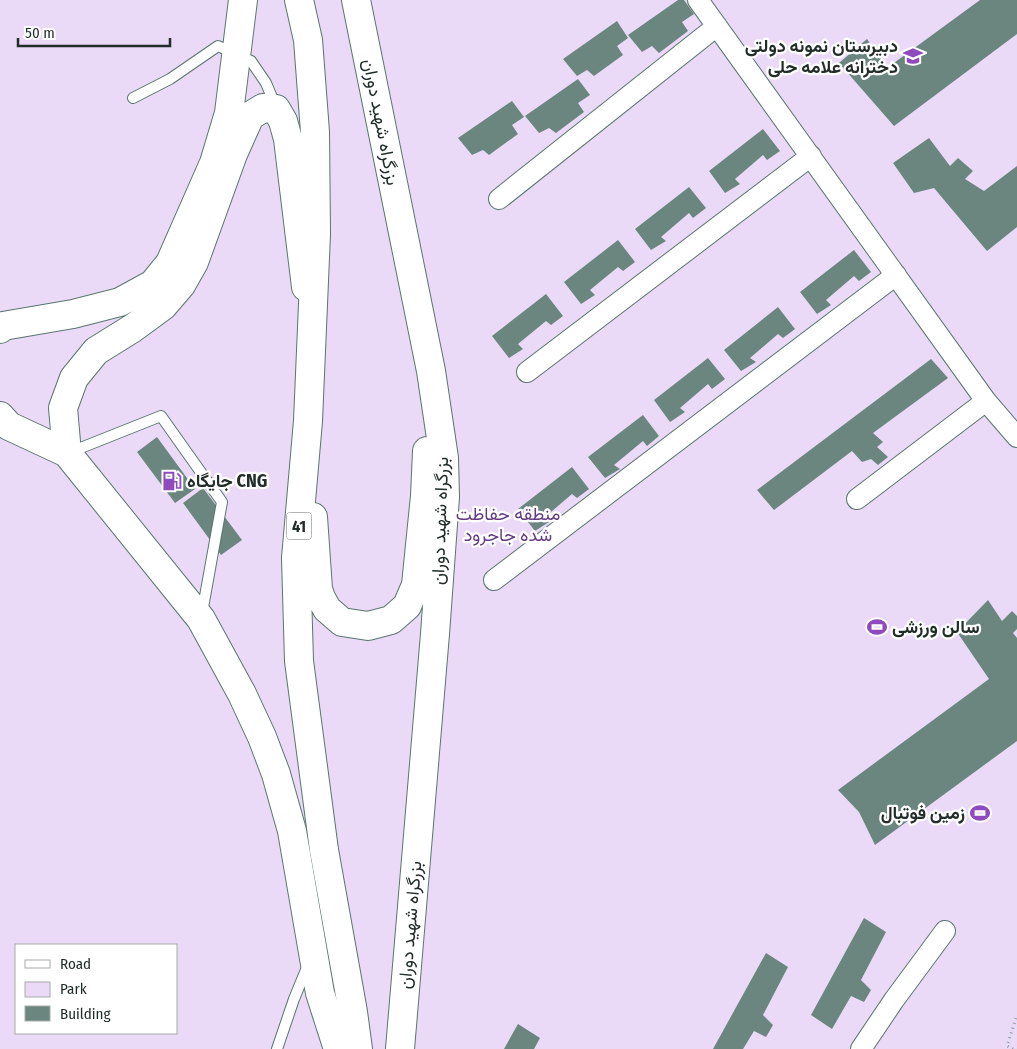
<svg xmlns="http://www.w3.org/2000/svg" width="1017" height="1049" viewBox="0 0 1017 1049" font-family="'Fira Sans Condensed',Vazirmatn,sans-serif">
  <rect width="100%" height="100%" fill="#dffef4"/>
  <path fill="#eadaf8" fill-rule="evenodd" d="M0,0H1017V1049H0ZM16,945H176V1033H16Z"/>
  <path fill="#6a867e" d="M678,0H684L694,14L682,22L688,31L659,53L652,46L642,52L628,35Z
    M980,0H1017V34L894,126L839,63L867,39L887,68Z
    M617,21L628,38L617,46L623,55L594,76L587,70L577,76L563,59Z
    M578,79L590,95L578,103L584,112L556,133L549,128L539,133L525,116Z
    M512,101L524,117L512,125L518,134L489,155L483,150L472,155L458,138Z
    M763,129L780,151L767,160L763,155L735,179L740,184L725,193L709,171Z
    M929,138L950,166L958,158L973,171L965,179L984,191L1017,166V227L987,251L934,188L914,193L893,163Z
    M689,187L706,208L693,218L689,213L661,237L666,241L651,250L635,229Z
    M618,240L635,262L623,271L618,267L590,290L595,295L581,304L564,282Z
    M854,250L871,272L859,281L854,276L826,300L831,305L817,314L800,292Z
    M546,294L563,316L551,325L546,321L518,344L523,349L509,358L492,336Z
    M778,307L795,329L783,338L778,334L750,358L756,362L741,371L724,350Z
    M708,358L725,379L712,389L708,384L680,408L685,412L670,422L654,400Z
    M931,359L948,378L873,433L883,442L877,447L888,457L878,465L871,459L862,462L852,451L774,510L757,490Z
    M643,415L659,436L647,446L643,441L614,465L620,469L605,478L588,457Z
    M157,437L195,489L175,503L137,452Z
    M572,467L589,489L577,498L572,494L544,518L549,522L535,531L518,509Z
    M203,488L242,540L221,555L183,503Z
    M988,600L1002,621L1012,611L1017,616V629L1013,633L1017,638V741L875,845L859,812L838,790L989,679L957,632Z
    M864,918L886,932L861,980L871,990L864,1002L851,996L832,1029L811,1015Z
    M766,953L788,967L763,1015L773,1025L766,1037L754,1031L743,1049H713Z
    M518,1024L540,1038L534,1049H504Z"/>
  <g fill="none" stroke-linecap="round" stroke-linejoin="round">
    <defs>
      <path id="service" d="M133,98L170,79L218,46L251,61L266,83L276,107
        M68,453L161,416L222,502L202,613
        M277,1049L294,999L308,965"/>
      <path id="minor" d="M698,0L986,401L1017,437
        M499,199L717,26
        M527,372L811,156
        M857,499L986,401
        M494,580L896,275
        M861,1049L894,1000L945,931"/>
      <path id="secondary" d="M0,329L3,326L73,314L120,302L153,284L170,263L214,163L229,113L243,0
        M0,416L9,426L67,453L201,619L242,694L262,737L276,774L292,831L320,993L338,1049
        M67,453L63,408L74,378L96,351L133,328L163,306L181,285L194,262L233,154L250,116L263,108L276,109L283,121L288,139L306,287"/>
      <path id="trunk" d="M299,0L308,40L315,132L316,234L308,421L296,558L299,661L324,850L353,1012L358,1049
        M356,0L431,371L444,458L445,497L435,634L400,1049
        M313,517L318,589L321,598L327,609L342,622L368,626L391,620L407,606L416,585L425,496L427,451"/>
    </defs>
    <use href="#service" stroke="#5a756d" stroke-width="12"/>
    <use href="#minor" stroke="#5a756d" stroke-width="22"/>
    <use href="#secondary" stroke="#5a756d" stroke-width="30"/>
    <use href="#trunk" stroke="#5a756d" stroke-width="30"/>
    <path stroke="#869c95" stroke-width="3" stroke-dasharray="1 4" stroke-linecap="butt" d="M1013,1049L1007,1046L1017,1015"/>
    <use href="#service" stroke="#fff" stroke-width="10"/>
    <use href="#minor" stroke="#fff" stroke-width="20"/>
    <use href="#secondary" stroke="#fff" stroke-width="28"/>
    <use href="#trunk" stroke="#fff" stroke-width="28"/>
  </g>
  <defs>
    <symbol id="school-bare" viewBox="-9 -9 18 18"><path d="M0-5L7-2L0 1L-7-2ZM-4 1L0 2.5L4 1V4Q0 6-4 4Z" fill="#8f4abe" stroke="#fff" stroke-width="2.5" paint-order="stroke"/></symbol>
    <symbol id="fuel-bare" viewBox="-9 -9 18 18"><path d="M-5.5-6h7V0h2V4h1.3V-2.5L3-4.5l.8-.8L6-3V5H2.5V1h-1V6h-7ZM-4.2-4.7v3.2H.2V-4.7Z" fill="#8f4abe" stroke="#fff" stroke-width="2.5" paint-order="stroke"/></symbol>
    <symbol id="stadium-bare" viewBox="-9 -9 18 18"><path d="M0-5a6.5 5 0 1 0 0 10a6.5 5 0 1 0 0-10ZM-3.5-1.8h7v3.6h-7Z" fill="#8f4abe" stroke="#fff" stroke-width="2.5" paint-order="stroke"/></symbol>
  </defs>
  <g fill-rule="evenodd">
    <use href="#school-bare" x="899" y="42" width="28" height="28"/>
    <use href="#fuel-bare" x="158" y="467" width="28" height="28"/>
    <use href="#stadium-bare" x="863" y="613" width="28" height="28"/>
    <use href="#stadium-bare" x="966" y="799" width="28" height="28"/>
  </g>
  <g text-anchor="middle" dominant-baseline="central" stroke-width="4.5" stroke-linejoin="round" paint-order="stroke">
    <rect fill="#fff" stroke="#646c6a" stroke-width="1" x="286.5" y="512.5" width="25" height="27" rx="4"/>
    <g font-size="16" font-weight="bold" fill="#222d2a">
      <text x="299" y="526">41</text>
    </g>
    <g font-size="18" font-weight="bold" fill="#222d2a" stroke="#fff" text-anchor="end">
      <text x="898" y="46">دبیرستان نمونه دولتی<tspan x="898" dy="21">دخترانه علامه حلی</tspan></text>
      <text x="187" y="481" text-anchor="start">جایگاه CNG</text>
      <text x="892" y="627" text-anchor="start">سالن ورزشی</text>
      <text x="965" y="813">زمین فوتبال</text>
    </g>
    <g font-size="18" fill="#222d2a" stroke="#fff">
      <text transform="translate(381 122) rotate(79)">بزرگراه شهید دوران</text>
      <text transform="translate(440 521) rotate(-88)">بزرگراه شهید دوران</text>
      <text transform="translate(410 925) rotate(-85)">بزرگراه شهید دوران</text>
    </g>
    <g font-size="18" fill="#643c81" stroke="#fff">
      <text x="508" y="514">منطقه حفاظت<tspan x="508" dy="21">شده جاجرود</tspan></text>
    </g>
  </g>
  <rect x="15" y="944" width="162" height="90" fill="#ffffff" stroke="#a7abaa"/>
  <rect x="25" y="960" width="25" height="8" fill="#ffffff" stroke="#a7abaa"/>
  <text x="60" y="969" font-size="15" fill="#222d2a">Road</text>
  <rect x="25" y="982" width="25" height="15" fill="#eadaf8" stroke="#a7abaa"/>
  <text x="60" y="994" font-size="15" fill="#222d2a">Park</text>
  <rect x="25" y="1006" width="25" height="15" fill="#6a867e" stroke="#a7abaa"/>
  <text x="60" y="1019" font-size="15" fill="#222d2a">Building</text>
  <path d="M18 38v8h152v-8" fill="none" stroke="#222d2a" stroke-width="2.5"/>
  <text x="25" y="38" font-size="15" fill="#222d2a" stroke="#ffffff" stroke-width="4" paint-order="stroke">50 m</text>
</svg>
